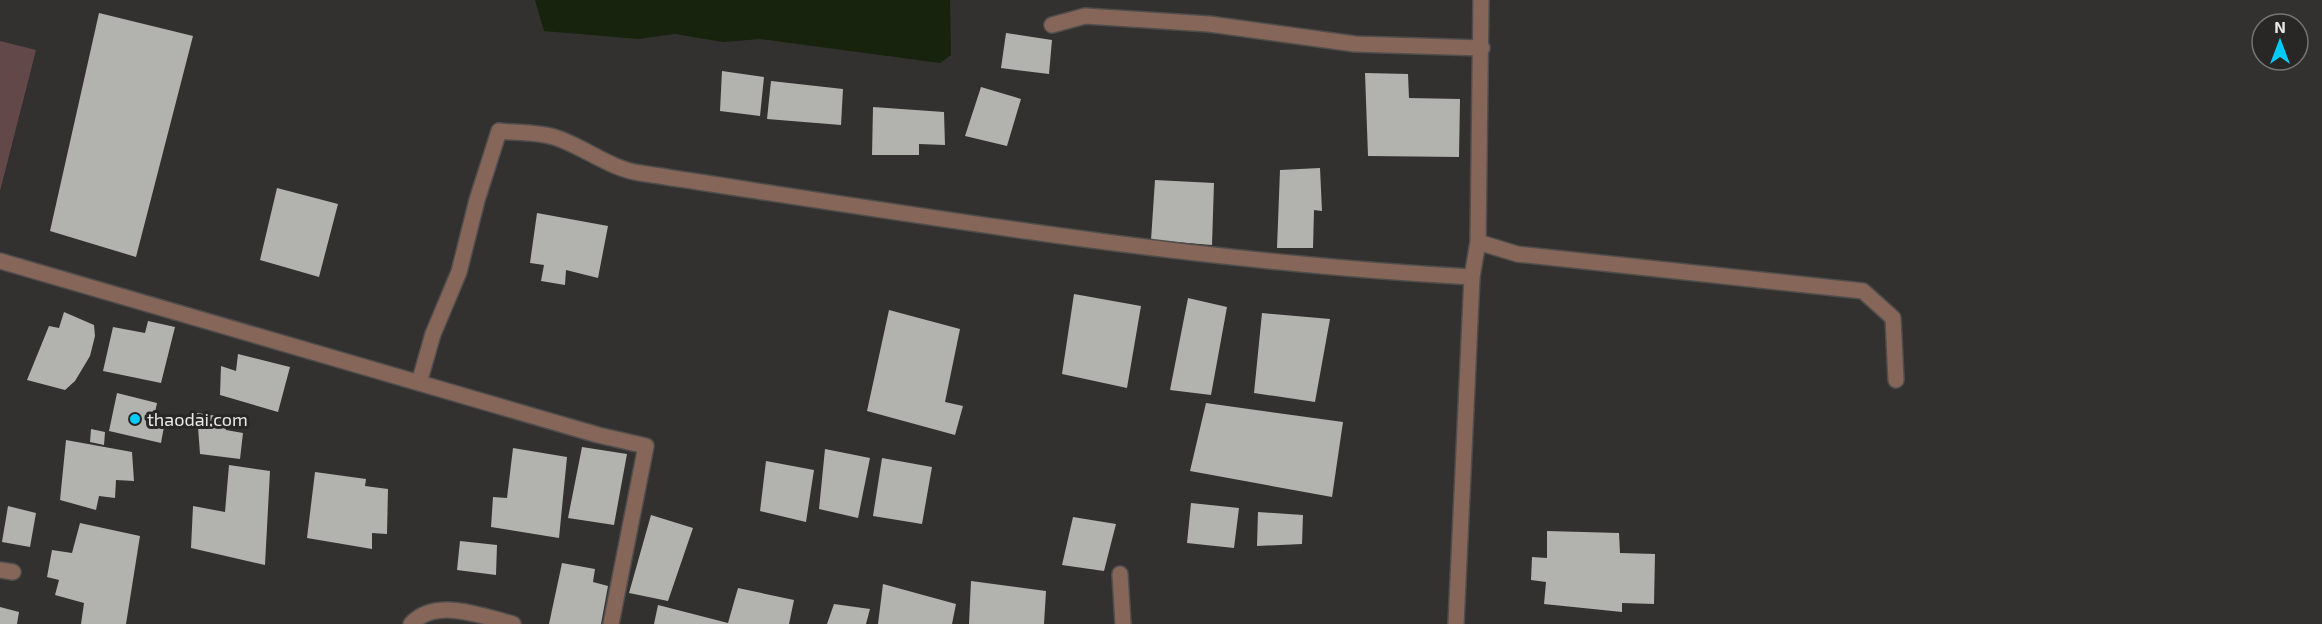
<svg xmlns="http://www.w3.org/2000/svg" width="2322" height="624" viewBox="0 0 2322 624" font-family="'Exo 2',sans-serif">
  <rect width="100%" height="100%" fill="#33312f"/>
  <path fill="#63484a" d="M0,41L36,50L0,191Z"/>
  <path fill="#17230d" d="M535,0H950L951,55L940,63L760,39L723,42L675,34L638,39L544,31Z"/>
  <path fill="#b2b2ae" d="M99,13L193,36L136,257L50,231Z
    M1006,33L1052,40L1049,74L1001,68Z
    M722,71L764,77L760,116L720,111Z
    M1365,73L1408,74L1409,98L1460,99L1459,157L1368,156Z
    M771,81L843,89L841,125L767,119Z
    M981,87L1021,99L1007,146L965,136Z
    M873,107L944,112L945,145L919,144V155H872Z
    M1320,168L1322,211L1314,210L1313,248H1277L1280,170Z
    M1155,180L1214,183L1212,245L1151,240Z
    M277,188L338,204L319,277L260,260Z
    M537,213L608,226L598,278L566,270L565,285L541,281L544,265L530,263Z
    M1074,294L1141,306L1127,388L1062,374Z
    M1188,298L1227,307L1211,395L1170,390Z
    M889,310L960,329L945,402L963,406L955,435L867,411Z
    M64,312L94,325L95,336L90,356L75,381L65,390L27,380L49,326L59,328Z
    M1262,313L1330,319L1315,402L1254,393Z
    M148,321L175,327L161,383L103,371L113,327L145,333Z
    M238,354L290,367L278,412L220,395L221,366L236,371Z
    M117,393L157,403L154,417L165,421L161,443L109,431Z
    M1206,403L1343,422L1332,497L1190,471Z
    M197,413L224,417L226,430L243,433L240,459L200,454Z
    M91,429L105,432L104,445L90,442Z
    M66,440L132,452L134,481L116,480L115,498L99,496L96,510L60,500Z
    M582,447L627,454L614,525L568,518Z
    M513,448L567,457L559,538L491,527L493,497L507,498Z
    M825,449L870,458L858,518L819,509Z
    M882,458L932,467L922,524L873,516Z
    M766,461L814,470L806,522L760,511Z
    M229,465L270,471L265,565L191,548L193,506L225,512Z
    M315,472L366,479L365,486L388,489L387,534L372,533V549L307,538Z
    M1191,503L1239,508L1234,548L1187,543Z
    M8,506L36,513L30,547L2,542Z
    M1258,512L1303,515L1302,544L1257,546Z
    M651,515L693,528L668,601L629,593Z
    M1073,517L1116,524L1104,571L1062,565Z
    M80,523L140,536L126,624H81L84,603L55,595L59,580L47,577L52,550L72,553Z
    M1547,531L1619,533L1620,553L1655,554L1654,604L1622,603V612L1544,604L1546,582L1531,580L1532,557L1547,558Z
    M460,541L497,545L496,575L457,570Z
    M562,563L595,569L593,582L608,586L601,624H549Z
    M971,581L1046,591L1044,624H969Z
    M883,584L956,604L952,624H878Z
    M738,588L794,600L789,624H654L658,605L728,623Z
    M834,604L870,609L866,624H827Z
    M0,607L19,612L17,624H0Z"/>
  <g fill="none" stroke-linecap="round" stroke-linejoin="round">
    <defs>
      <path id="service" d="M0,261L598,435L646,446L611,624
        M419,383L433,334L459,272L477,200L499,131C517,133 537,132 554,137C583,146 610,169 640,173C916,215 1193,262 1472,277
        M411,624C436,597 482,616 513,624"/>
      <path id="minor" d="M1052,25L1085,16L1209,24L1355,44L1482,48
        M1478,242L1517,254L1863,291L1893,318L1896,380
        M0,570L13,572
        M1120,574L1123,624
        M1456,624L1472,277L1478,242L1481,0"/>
    </defs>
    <use href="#service" stroke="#504e4c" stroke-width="18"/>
    <use href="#minor" stroke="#504e4c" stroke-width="18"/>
    <use href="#service" stroke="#866659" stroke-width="15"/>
    <use href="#minor" stroke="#866659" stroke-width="15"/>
  </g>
  <circle fill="#01cbf9" stroke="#292725" stroke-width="2" cx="135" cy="419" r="6"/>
  <g text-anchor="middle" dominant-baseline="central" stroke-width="6" stroke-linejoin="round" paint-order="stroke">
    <g font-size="18" fill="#eae9e7" stroke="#292725" text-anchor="start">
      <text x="147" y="419">thaodai.com</text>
    </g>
  </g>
  <g transform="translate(2280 42)"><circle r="28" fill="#292725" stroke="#767573" stroke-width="1.5"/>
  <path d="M0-4.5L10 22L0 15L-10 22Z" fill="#01cbf9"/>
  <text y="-9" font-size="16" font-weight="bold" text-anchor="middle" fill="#eae9e7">N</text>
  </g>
</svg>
